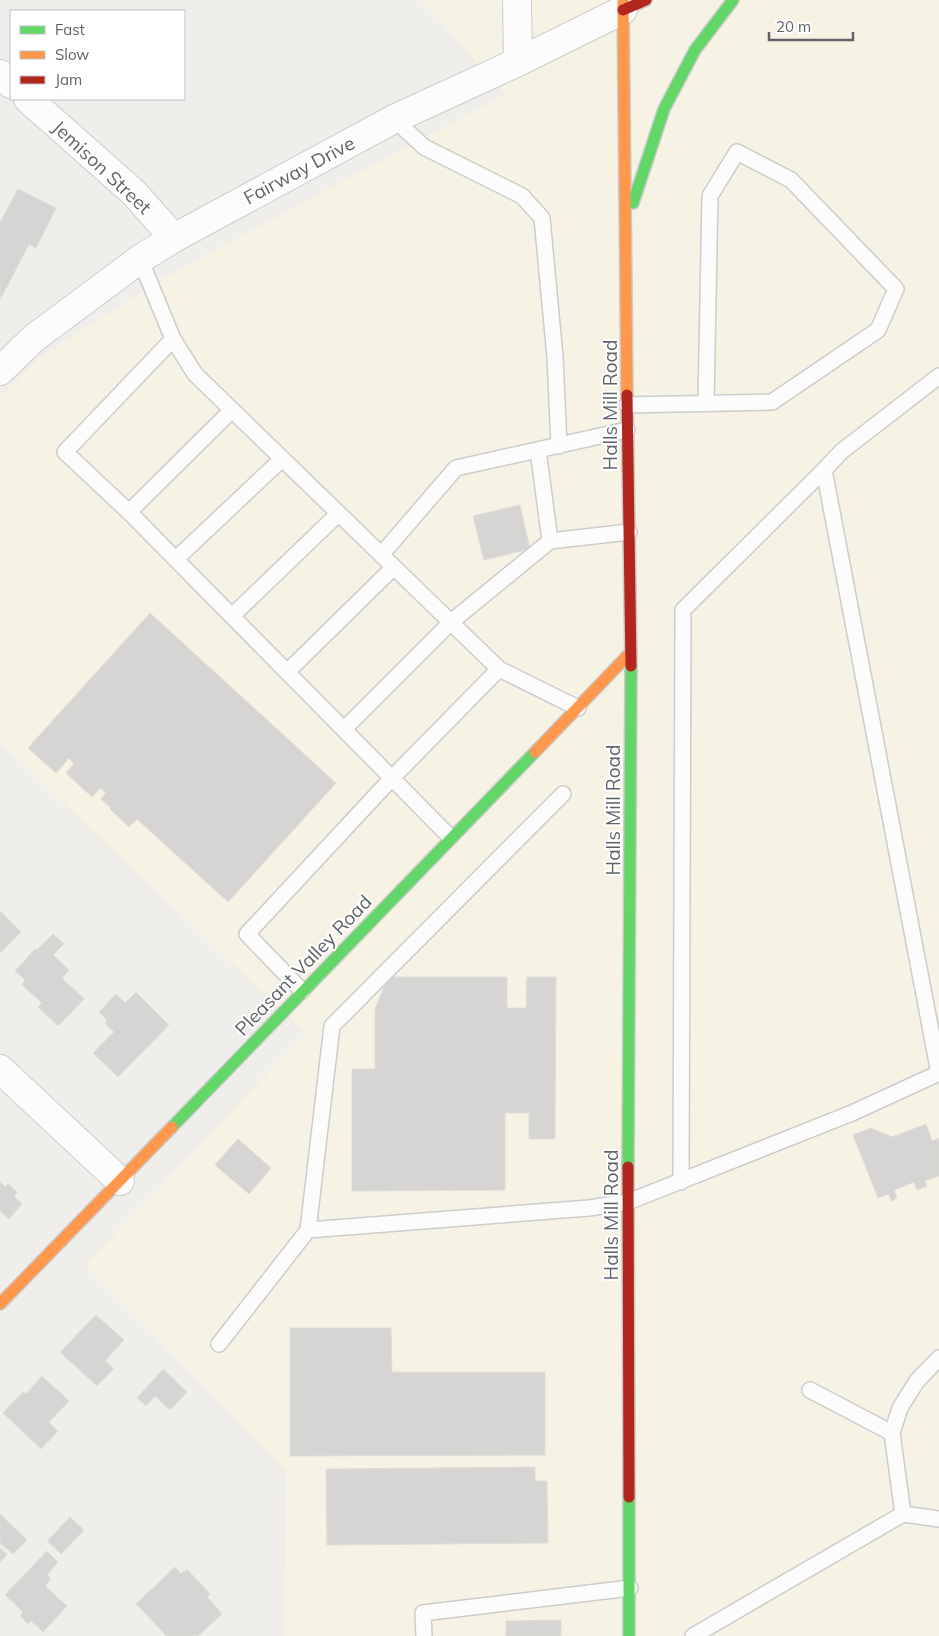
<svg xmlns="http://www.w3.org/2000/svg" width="939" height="1636" viewBox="0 0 939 1636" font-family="Mulish,sans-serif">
  <rect width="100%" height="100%" fill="#efeeea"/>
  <path fill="#f7f3e4" d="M421,0H939V1636H285L286,1471L86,1265L306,1033L0,742V397L40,357L176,271L506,94Z"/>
  <path fill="#d6d5d3" stroke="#deddd9" d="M18,189L56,208L36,248L29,244L0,300V223Z
    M520,505L530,549L484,560L473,516Z
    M150,613L336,783L228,902L137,819L129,827L110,809L111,808L101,799L106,793L100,788L92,797L66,773L74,764L69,758L56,773L28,748Z
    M0,911L21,932L0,953Z
    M53,934L64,944L53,955L69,970L62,978L84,999L58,1026L38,1007L42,1003L22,985L25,980L15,971L35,949L37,950Z
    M388,977H507V1008H526L527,977H556L555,1139H529V1113H505V1190L352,1191V1069H375V1009Z
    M136,992L169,1025L118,1077L93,1053L114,1032L105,1023L107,1020L99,1012L116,994L125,1003Z
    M926,1124L932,1141L939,1138V1176L925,1181L927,1186L917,1190L914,1182L894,1190L897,1198L891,1201L889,1194L878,1198L853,1135L871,1128L892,1137Z
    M238,1139L271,1168L249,1194L215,1165Z
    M0,1182L5,1187L8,1184L17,1192L14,1196L22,1204L9,1219L0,1211Z
    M96,1315L124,1340L105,1361L114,1369L97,1386L60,1352Z
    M290,1328H391L392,1372H545V1455L290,1456Z
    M163,1369L187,1392L170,1410L155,1396L146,1406L137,1398Z
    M42,1376L69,1401L49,1422L58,1431L41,1449L3,1413L23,1392L26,1394Z
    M535,1467V1481H547L548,1543L327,1545L326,1469Z
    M0,1514L27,1540L13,1554L0,1543Z
    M70,1517L84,1530L61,1554L47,1541Z
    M0,1548L7,1554L0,1562Z
    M47,1551L58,1562L47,1575L51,1579L45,1586L67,1606L43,1632L31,1621L28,1624L20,1616L23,1612L5,1595Z
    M175,1567L181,1574L187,1569L210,1594L207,1597L222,1614L198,1636H167L136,1604Z
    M561,1620V1636H506V1621Z"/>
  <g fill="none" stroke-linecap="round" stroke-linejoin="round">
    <defs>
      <path id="lane" d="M394,119L424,147L522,196L542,218L555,357L559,446
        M140,259L173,339L195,374L499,669L578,708
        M173,339L65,452L129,512L450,837
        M939,376L842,451L824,470L939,1073
        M627,405L772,402L878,330L896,289L791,180L737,152L710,196L706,402
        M538,450L550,541L629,532
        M129,512L232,410
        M381,555L456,468L627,430
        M176,559L282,459
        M232,616L338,514
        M287,672L394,567
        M344,729L451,622L550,541
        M302,991L247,934L392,778L499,669
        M681,1182L683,610L824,470
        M308,1230L332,1026L563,794
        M219,1344L308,1230L589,1208L628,1202L852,1113L939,1073
        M810,1390L892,1433
        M903,1514L892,1433L900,1408L917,1381L939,1358
        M424,1636L423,1613L630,1588
        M693,1636L903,1514L939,1519"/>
      <path id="street" d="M517,0L518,62
        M0,74L11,84
        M28,99L134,193L174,238
        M0,371L34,338L140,259L174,238L394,119L518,62L623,10
        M0,1069L120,1181"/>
      <path id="fast" d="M633,203L664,109L695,50L733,0
        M172,1127L535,752
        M628,1167L631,666
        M629,1497V1636"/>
      <path id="slow" d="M623,0L627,395
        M535,752L631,652
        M0,1304L172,1127"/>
      <path id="jam" d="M623,10L646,0
        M627,395L631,666
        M628,1167L629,1497"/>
    </defs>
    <use href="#lane" stroke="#cbcccc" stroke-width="18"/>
    <use href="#street" stroke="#cbcccc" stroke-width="30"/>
    <use href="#fast" stroke="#cacacb" stroke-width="14"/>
    <use href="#slow" stroke="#cacacb" stroke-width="14"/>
    <use href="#jam" stroke="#cacacb" stroke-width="14"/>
    <use href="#lane" stroke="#fdfcfc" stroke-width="15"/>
    <use href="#street" stroke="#fdfcfc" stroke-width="28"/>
    <use href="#fast" stroke="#63d668" stroke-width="11"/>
    <use href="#slow" stroke="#ff974d" stroke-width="11"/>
    <use href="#jam" stroke="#b3261e" stroke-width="11"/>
  </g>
  <g text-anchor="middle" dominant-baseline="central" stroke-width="4" stroke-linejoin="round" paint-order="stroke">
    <g font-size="19" fill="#5f6368" stroke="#fff">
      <text transform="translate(102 167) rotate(43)">Jemison Street</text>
      <text transform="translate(299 170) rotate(-28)">Fairway Drive</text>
      <text transform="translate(610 405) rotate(-90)">Halls Mill Road</text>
      <text transform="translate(613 810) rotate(-90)">Halls Mill Road</text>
      <text transform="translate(303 965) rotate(-46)">Pleasant Valley Road</text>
      <text transform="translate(611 1215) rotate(-90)">Halls Mill Road</text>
    </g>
  </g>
  <rect x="10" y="10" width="175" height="90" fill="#ffffff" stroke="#bfc1c3"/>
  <rect x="20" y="26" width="25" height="8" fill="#63d668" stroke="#bfc1c3"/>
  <text x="55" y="35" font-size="15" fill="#5f6368">Fast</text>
  <rect x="20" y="51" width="25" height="8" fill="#ff974d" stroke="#bfc1c3"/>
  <text x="55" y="60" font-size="15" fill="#5f6368">Slow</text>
  <rect x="20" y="76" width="25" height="8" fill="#b3261e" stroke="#bfc1c3"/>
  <text x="55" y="85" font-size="15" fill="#5f6368">Jam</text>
  <path d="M769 32v8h84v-8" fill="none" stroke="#5f6368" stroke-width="2.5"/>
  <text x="776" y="32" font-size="15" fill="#5f6368" stroke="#ffffff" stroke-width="4" paint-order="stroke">20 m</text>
</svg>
